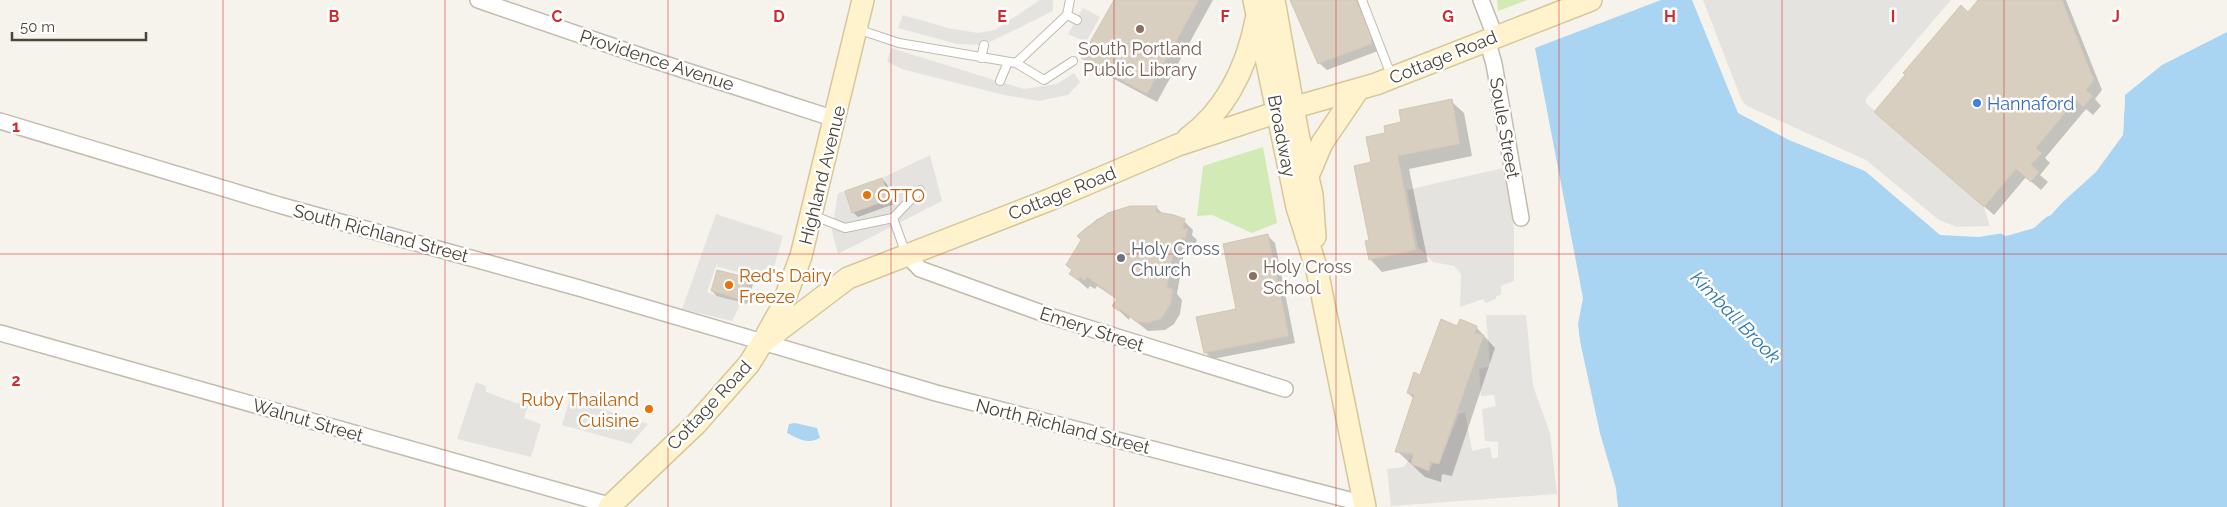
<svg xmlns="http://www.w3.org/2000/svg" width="2227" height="507" viewBox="0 0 2227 507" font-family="Raleway,sans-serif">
  <rect width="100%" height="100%" fill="#f6f3ec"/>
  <path fill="#d2eab5" d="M1497,0H1527L1498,11Z
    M1263,147L1277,223L1252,233L1212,215L1197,216L1203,166Z"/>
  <path fill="#e5e3e0" d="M1040,0H1053V11L984,45L957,44L898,28L903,15L948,28L978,33L995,30Z
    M1703,0H1951L1866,99V103L1984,207L1990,226L1957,227L1939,220L1866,160L1747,106L1742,101Z
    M1083,8L1100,17L1086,42L1068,34Z
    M891,48L1024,89L1057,84L1074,73L1080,82L1068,95L1039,101L1004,95L902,69L887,62Z
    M930,155L942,201L838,254L832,231L838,193L845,191L853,213L890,199L882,178Z
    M1503,168L1514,229V281L1501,286V295L1496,296V299L1486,303L1483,299L1460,307L1461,274L1454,266L1433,262L1418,247L1407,190Z
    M716,214L783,236L770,281L716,266L707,292L741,303L732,321L682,309Z
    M1486,315H1526L1533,386L1550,433L1557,494L1391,506L1387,469L1404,467L1413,454L1411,465L1429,471L1433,463L1439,464L1459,414L1465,412L1472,451L1490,447L1492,458H1498V442L1485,441L1482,409L1496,406L1494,395L1481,396L1479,369L1490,366Z
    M476,382L486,386V392L519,404L521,396L530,400L524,418L541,424L531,457L457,439Z
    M570,398L648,424L631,444L562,425Z"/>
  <path fill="#a9d4f2" d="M1661,0H1692L1738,113L1789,140L1865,171L1940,235L1979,237L2015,231L2051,215L2123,135L2125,95L2162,65L2227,32V507H1600L1578,324L1583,298L1535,48Z
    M795,423L817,428L820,438C807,445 797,438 787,433L789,424Z"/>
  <path fill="#f6f3ec" d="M2125,95L2123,135L2096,172L2034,228L2010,235L2005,236L1997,231L2015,228L2049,213L2121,134L2123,99Z
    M1576,332H1578L1600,433L1616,488L1618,507H1597Z"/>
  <path fill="#0003" d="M1115,0H1213L1157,102L1092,67L1083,57Z
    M1292,0H1360L1378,51L1327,70L1319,63Z
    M1980,0H2066L2102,90L2095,99L2101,106L2093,115L2086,109L2045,158L2050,163L2040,175L2048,182L2041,190L2026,177L1994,215L1875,112Z
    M1451,101L1464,113L1472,156L1409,169L1428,262L1382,272L1370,259L1372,163L1387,134L1403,123Z
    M882,179L887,184L894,204L858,217L853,212Z
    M1157,208L1163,214L1184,221L1193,230L1192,235L1197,240L1195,247L1191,246L1188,254L1184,253L1177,294L1182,300L1180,314L1174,324L1165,330L1148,331L1130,317L1129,320L1114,306L1118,300L1097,286L1095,289L1090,286L1088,289L1071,274L1082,240L1079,236L1097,219L1119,210Z
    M1268,236L1275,243L1295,343L1212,359L1205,352L1237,310Z
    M748,280L753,284L747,304L717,296L712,291Z
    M1457,327H1476L1495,348L1452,476L1442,474L1441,482L1425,477L1397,451L1414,399L1408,393Z"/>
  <path fill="#d8cfc1" stroke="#d3c7b4" d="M1114,0H1199L1147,94L1081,58Z
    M1290,0H1356L1371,35L1372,44L1318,64Z
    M1978,0H2062L2094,80L2086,90L2093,96L2083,107L2076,100L2036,148L2042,153L2031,165L2039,172L2031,182L2016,169L1984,207L1874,112L1905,75L1903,73L1961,5L1968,12Z
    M1452,99L1460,144L1398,156L1416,250L1369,260L1365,241L1369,240L1354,166L1371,162L1366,137L1385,133L1384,126L1401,122L1399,110Z
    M882,178L890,199L852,213L845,191Z
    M1130,206H1157L1156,212L1174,215L1185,219L1183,228L1188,229L1185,239L1182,237L1179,246L1175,245L1167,287L1173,289L1171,304L1161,319L1148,323L1137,322L1120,309L1119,311L1112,306L1117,299L1087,277L1085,281L1080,277L1078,280L1069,274L1072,270L1066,265L1081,240L1077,236L1086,228L1108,213Z
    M1268,234L1289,336L1204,353L1196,317L1236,309L1223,244Z
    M717,270L749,278L742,300L711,291Z
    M1441,319L1457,326L1460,319L1477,326L1475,333L1484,335L1439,464L1430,462L1429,471L1411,464L1413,454L1395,452L1414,395L1407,393L1414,372L1420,375Z"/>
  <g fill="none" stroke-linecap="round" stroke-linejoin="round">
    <defs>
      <path id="lane" d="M1362,0L1391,75
        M1067,15L1077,20
        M857,29L899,43L1016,63L1067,15L1070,0
        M981,58L984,45
        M1016,63L1044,80L1073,61
        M1000,81L1008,62
        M812,215L845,228L893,218L906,254
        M893,218L920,190"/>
      <path id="street" d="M478,0L653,60L835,119
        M1481,0L1495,36
        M1487,39L1494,64L1521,218
        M0,121L279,205L579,288L936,393L1365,504
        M906,254L920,269L1053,317L1285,389
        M0,333L616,507"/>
      <path id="secondary" d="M1254,0L1297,207L1317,270L1365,507
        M1274,0L1298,134L1312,195L1315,237
        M1188,138C1227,109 1247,66 1256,20
        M1308,176L1322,143L1358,90
        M767,334L781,309L801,256L863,0
        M609,507L696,424L749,364L762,343L848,278L1049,200L1178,145L1278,112L1376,84L1591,0"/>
    </defs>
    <use href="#lane" stroke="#c2bbae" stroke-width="10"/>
    <use href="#street" stroke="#c2bbae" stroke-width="18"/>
    <use href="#secondary" stroke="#d6c79b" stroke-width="24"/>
    <use href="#lane" stroke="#fff" stroke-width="8"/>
    <use href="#street" stroke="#fff" stroke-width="15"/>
    <use href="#secondary" stroke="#fff3cd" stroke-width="21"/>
  </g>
  <path fill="none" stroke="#d62828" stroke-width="1" stroke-opacity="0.55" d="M223,0V507M445,0V507M668,0V507M891,0V507M1114,0V507M1336,0V507M1559,0V507M1782,0V507M2004,0V507M0,254H2227"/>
  <g fill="#8d6e63" stroke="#fff" stroke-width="2">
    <circle cx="1140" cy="29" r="5"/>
    <circle cx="1253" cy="276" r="5"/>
  </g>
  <circle fill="#3f7fe0" stroke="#fff" stroke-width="2" cx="1977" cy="103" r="5"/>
  <g fill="#e8710a" stroke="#fff" stroke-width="2">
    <circle cx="867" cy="195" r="5"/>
    <circle cx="729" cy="285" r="5"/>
    <circle cx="649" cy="409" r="5"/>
  </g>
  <circle fill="#6b7280" stroke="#fff" stroke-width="2" cx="1121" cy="258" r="5"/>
  <g text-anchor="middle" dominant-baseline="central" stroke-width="5" stroke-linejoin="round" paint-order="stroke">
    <g font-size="18" fill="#785e54" stroke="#fff">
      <text x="1140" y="48">South Portland<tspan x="1140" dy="21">Public Library</tspan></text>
      <text x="1263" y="266" text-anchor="start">Holy Cross<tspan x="1263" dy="21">School</tspan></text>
    </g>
    <g font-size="18" fill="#4b4439" stroke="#fff">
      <text transform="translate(1443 57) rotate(-22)">Cottage Road</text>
      <text transform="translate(657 60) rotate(18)">Providence Avenue</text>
      <text transform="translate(1505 128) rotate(80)">Soule Street</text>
      <text transform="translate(1282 136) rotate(79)">Broadway</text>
      <text transform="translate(822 175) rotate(-76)">Highland Avenue</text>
      <text transform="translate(1062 193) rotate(-22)">Cottage Road</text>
      <text transform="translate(381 233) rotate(15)">South Richland Street</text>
      <text transform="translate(1092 329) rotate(18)">Emery Street</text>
      <text transform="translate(709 405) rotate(-47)">Cottage Road</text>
      <text transform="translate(308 420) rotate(16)">Walnut Street</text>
      <text transform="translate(1063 426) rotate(14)">North Richland Street</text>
    </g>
    <g font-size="18" fill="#366cbe" stroke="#fff" text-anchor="start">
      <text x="1987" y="103">Hannaford</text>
    </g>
    <g font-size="18" fill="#c56008" stroke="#fff" text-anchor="start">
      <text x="877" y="195">OTTO</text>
      <text x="739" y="275">Red's Dairy<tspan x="739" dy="21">Freeze</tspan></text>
      <text x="639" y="399" text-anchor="end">Ruby Thailand<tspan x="639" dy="21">Cuisine</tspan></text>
    </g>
    <g font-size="18" fill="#5b616d" stroke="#fff" text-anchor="start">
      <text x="1131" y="248">Holy Cross<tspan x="1131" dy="21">Church</tspan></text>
    </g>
    <g font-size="19" font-style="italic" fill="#2e7ab2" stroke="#fff">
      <text transform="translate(1736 317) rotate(46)">Kimball Brook</text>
    </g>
  </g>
  <g font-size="16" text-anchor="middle" font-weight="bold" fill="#d62828" stroke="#fff" stroke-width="5" stroke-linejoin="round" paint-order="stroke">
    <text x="334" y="22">B</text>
    <text x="557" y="22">C</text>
    <text x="779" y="22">D</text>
    <text x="1002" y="22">E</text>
    <text x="1225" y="22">F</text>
    <text x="1448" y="22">G</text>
    <text x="1670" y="22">H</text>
    <text x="1893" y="22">I</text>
    <text x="2116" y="22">J</text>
    <text x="16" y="132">1</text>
    <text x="16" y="386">2</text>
  </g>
  <path d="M12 32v8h134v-8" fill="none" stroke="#4b4439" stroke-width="2.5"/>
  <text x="20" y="32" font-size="15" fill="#4b4439" stroke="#ffffff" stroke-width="4" paint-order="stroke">50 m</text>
</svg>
